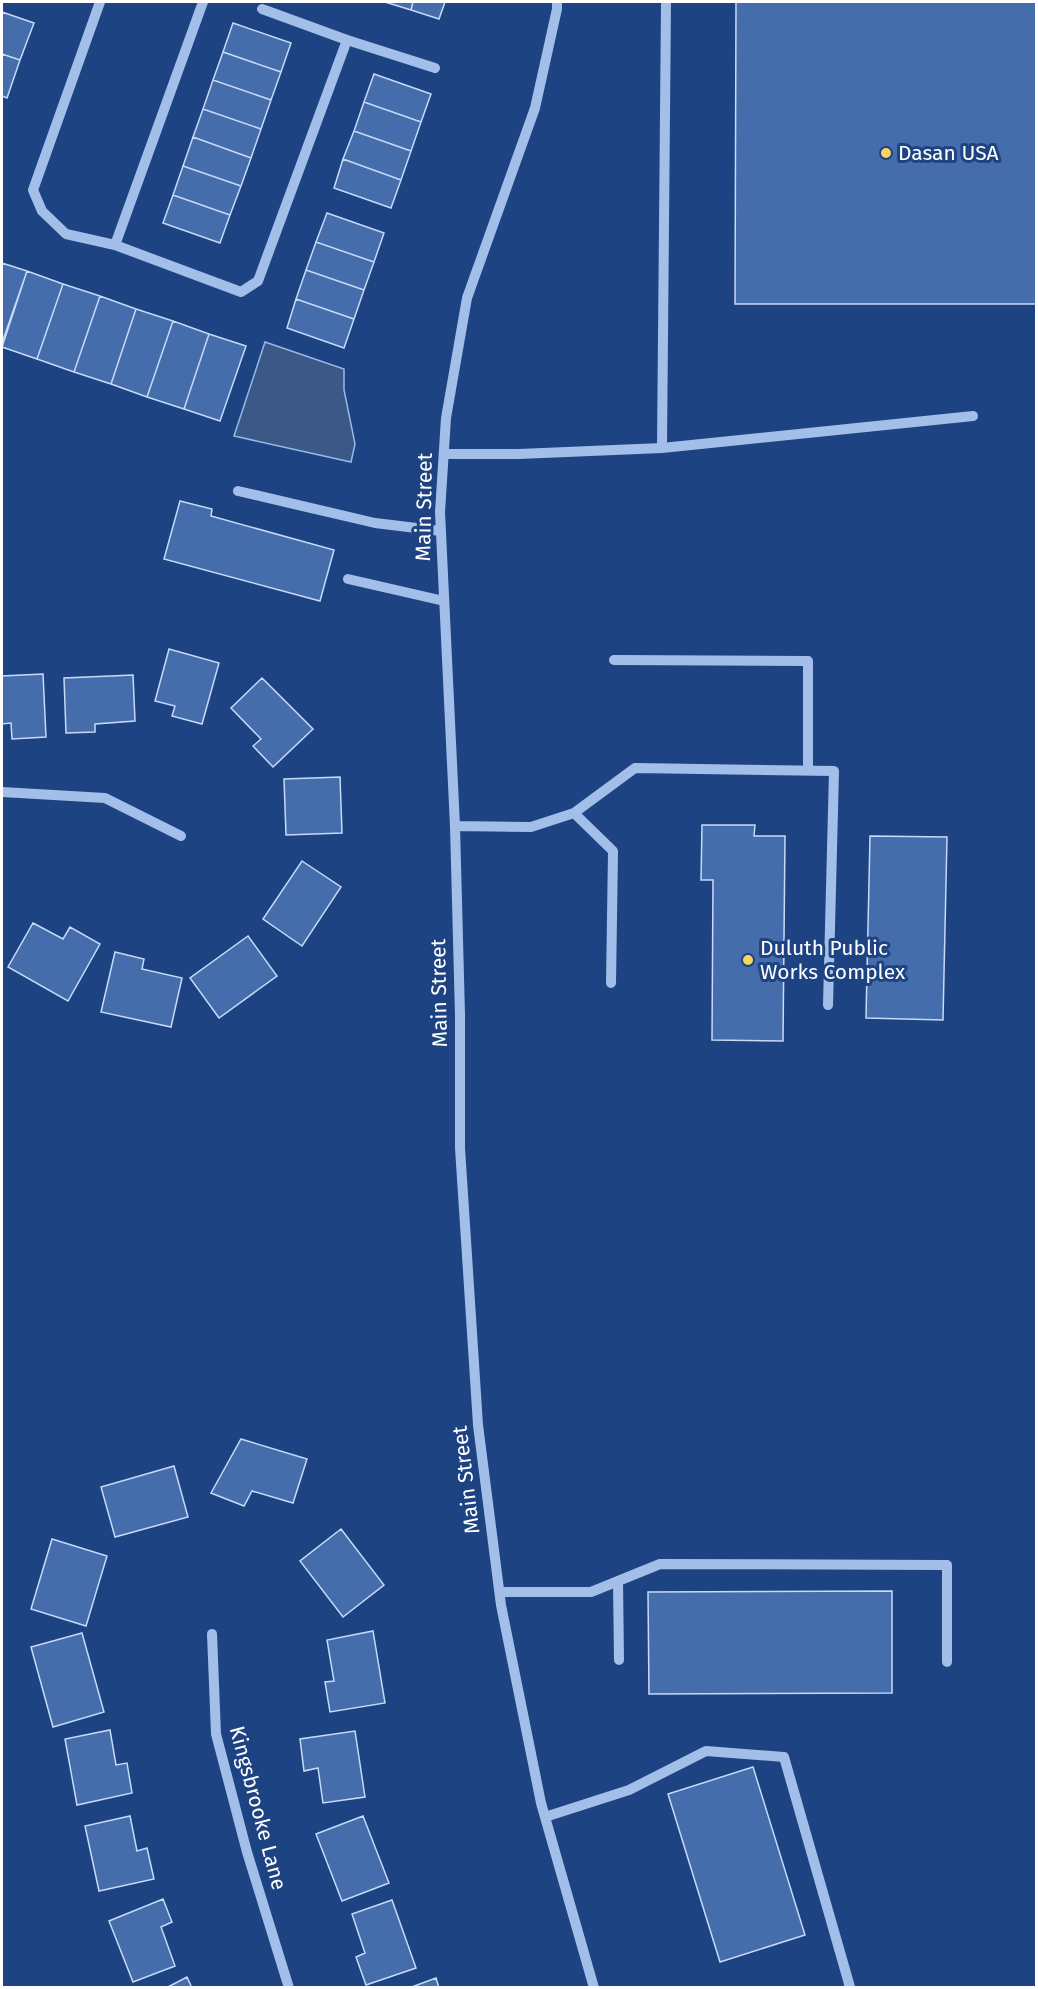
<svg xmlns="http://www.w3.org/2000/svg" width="1038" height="1989" viewBox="0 0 1038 1989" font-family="'Fira Sans',sans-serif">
  <rect width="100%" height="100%" fill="#1d4382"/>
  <path fill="#3c5886" stroke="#96b9eb" stroke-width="1.5" d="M265,342L344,369V390L355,444L351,462L234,436Z"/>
  <path fill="#466dab" stroke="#c7daf7" stroke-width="1.5" d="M385,2H413L411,10Z
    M413,2H445L439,19L411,10Z
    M736,2H1036V304H735Z
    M2,12L34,23L20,60L2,54Z
    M233,23L291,43L281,72L223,52Z
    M223,52L281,72L271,100L213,80Z
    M2,54L20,60L7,98L2,96Z
    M374,74L431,94L421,122L364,102Z
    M213,80L271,100L261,129L203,109Z
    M364,102L421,122L411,151L354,131Z
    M203,109L261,129L251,158L193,137Z
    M354,131L411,151L401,180L343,159Z
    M193,137L251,158L241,186L183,166Z
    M343,159L401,180L391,208L334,188Z
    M183,166L241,186L230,215L173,195Z
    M173,195L230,215L220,243L163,223Z
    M327,213L384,233L374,262L316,242Z
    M316,242L374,262L364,290L306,270Z
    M2,263L27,271L2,343Z
    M306,270L364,290L354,319L296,299Z
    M27,271L63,284L37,359L2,347Z
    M63,284L100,296L74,372L37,359Z
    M100,296L136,309L111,384L74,372Z
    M296,299L354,319L344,348L287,328Z
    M136,309L173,321L147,397L111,384Z
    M173,321L209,334L184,409L147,397Z
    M209,334L246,346L220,421L184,409Z
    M180,501L212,509L211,516L334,550L320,601L164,559Z
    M169,649L219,663L202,724L172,716L175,706L155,701Z
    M43,674L46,737L12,739L11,723L2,724V676Z
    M133,675L135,721L95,724V732L66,733L64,678Z
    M262,678L313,729L273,767L253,746L261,739L231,708Z
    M340,777L342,833L286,835L284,779Z
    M702,825H755L754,836H785L783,1041L712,1040L713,880H701Z
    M870,836L947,837L943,1020L866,1018Z
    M302,861L341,887L302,946L263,919Z
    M33,923L63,939L70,927L100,944L68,1001L8,967Z
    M248,936L277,976L219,1018L190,978Z
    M115,952L144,959L142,969L182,978L171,1027L101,1012Z
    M241,1439L307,1459L293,1503L252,1491L244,1506L211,1493Z
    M174,1466L188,1517L115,1537L101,1487Z
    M341,1529L384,1585L343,1617L300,1561Z
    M52,1539L107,1556L86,1626L31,1609Z
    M892,1591V1693L649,1694L648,1592Z
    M373,1631L385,1703L330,1712L325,1682L334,1681L327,1640Z
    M82,1633L104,1712L53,1727L31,1647Z
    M110,1730L116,1765L127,1763L132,1793L77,1805L65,1739Z
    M355,1731L365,1797L323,1803L318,1768L304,1771L300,1739Z
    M753,1767L805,1935L720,1962L668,1794Z
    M130,1816L137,1851L147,1848L154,1879L99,1891L85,1826Z
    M363,1816L389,1883L342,1901L316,1834Z
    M163,1899L172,1922L161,1927L175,1966L133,1982L109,1921Z
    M392,1900L416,1968L366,1985L356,1957L365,1953L352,1914Z
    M187,1977L192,1988H166Z
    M436,1978L439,1988H409Z"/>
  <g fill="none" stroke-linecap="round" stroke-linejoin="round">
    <path stroke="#a3bfe9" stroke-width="10" d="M100,2L33,190L42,211L66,234L115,245L203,2
      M557,2V9L535,108L467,298L446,418L440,512L455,826L460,1015V1148L478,1425L501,1605L541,1803L594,1988
      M262,9L347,40L435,68
      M115,245L241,292L258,281L347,40
      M662,448L973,416
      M444,454H519L662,448L666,2
      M238,491L375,523L441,531
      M348,579L444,601
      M614,660L808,661V770
      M2,792L105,798L181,836
      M574,813L613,851L611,983
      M455,826L531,827L574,813L635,768L834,771L828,1005
      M618,1581L619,1660
      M500,1592H591L660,1564L947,1565V1662
      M212,1634L216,1734L247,1852L289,1988
      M545,1817L629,1790L706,1751L784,1757L850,1987L848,1988"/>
  </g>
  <g fill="#f9d661" stroke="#1d4382" stroke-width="2">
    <circle cx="886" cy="153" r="6"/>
    <circle cx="748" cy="960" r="6"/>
  </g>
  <g text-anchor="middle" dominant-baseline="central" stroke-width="6" stroke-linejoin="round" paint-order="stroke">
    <g font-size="21" fill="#fff" stroke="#1d4382" text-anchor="start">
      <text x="898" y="153">Dasan USA</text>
      <text x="760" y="948">Duluth Public<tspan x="760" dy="24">Works Complex</tspan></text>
    </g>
    <g font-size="21" fill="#fff" stroke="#1d4382">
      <text transform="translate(424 507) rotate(-89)">Main Street</text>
      <text transform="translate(439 993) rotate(-91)">Main Street</text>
      <text transform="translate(466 1480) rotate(-97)">Main Street</text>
      <text transform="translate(258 1808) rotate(75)">Kingsbrooke Lane</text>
    </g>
  </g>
  <rect width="1038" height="1989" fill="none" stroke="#ffffff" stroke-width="6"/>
</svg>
